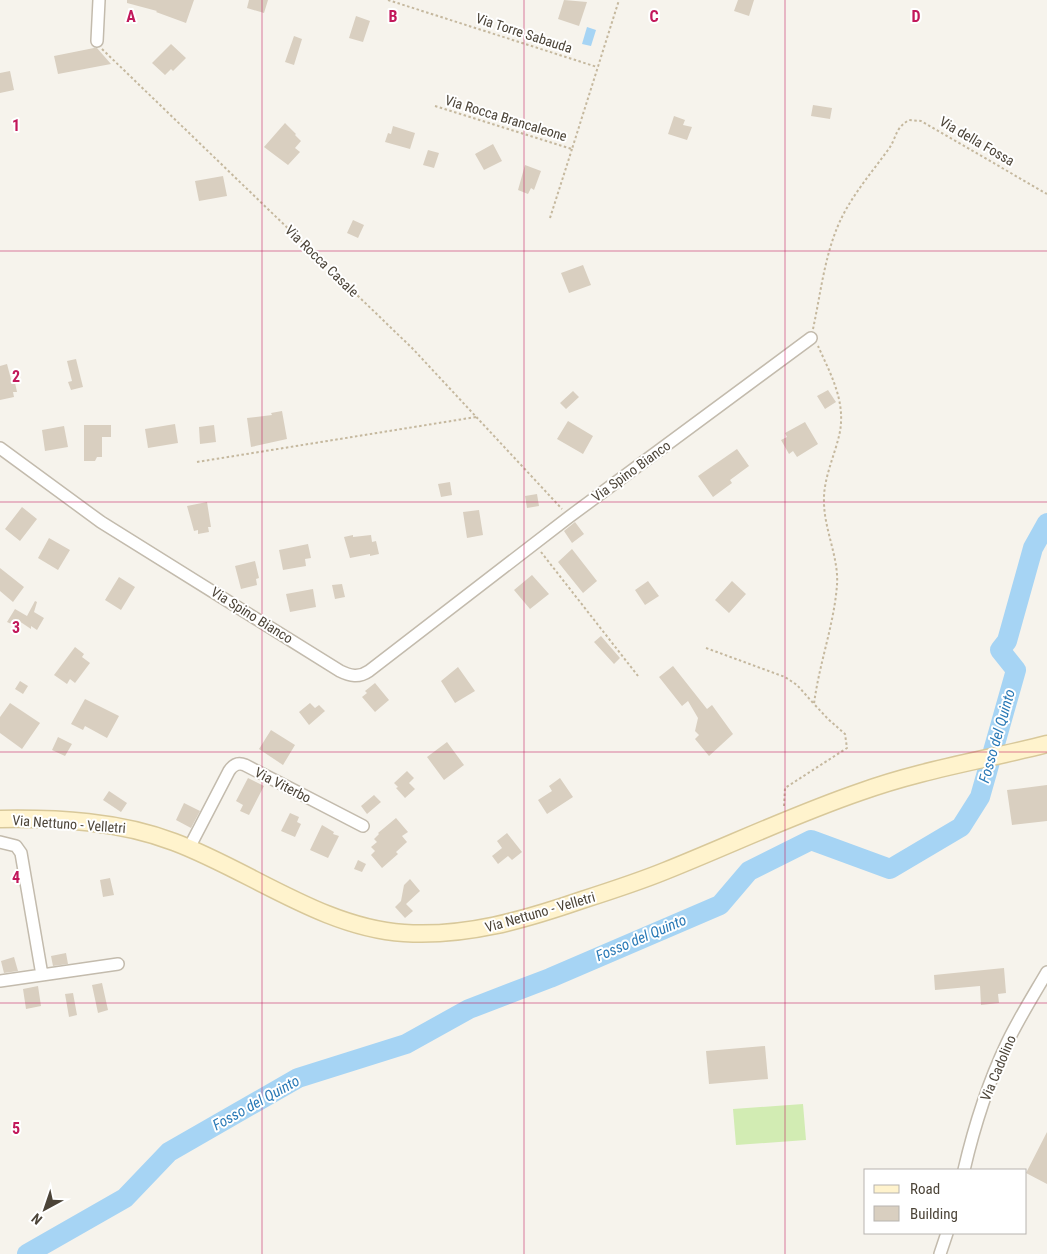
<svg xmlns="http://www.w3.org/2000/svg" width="1047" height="1254" viewBox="0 0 1047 1254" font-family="'Roboto Condensed',sans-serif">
  <rect width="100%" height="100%" fill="#f6f3ec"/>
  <path fill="#d2ecb3" d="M803,1104L806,1140L736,1145L733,1109Z"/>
  <path fill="#a6d4f4" d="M587,27L596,30L591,46L582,44Z"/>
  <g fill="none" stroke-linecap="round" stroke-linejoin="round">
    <path stroke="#a6d4f4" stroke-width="20" d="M27,1254L125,1198L169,1152L298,1078L406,1044L469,1009L550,978L720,905L749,871L811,840L890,869L961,827L980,797L1016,670L1000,650L1007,641L1033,548L1047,523"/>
  </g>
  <path fill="#d9cfc0" d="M127,0H194L186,23L156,12L157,11L127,3Z
    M249,0H268L264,13L247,8Z
    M564,0L587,2L579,26L558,19Z
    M738,0H754L749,16L734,11Z
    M356,16L370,21L363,42L349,38Z
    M294,36L302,39L294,65L285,62Z
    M171,44L186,58L173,71L171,69L165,75L152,63Z
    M94,48H97L111,64L58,74L54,56Z
    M10,71L14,90L0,93V73Z
    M813,105L832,108L830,119L811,116Z
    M674,116L685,120L683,125L692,127L687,140L668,134Z
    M285,123L296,134L295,135L301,141L295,148L300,152L288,165L264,147Z
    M393,126L415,133L410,149L385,142L388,133L391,134Z
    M493,144L502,161L484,170L475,154Z
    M428,150L439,153L434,168L423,165Z
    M525,165L541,171L534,190L531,188L528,194L518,190Z
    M223,176L227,196L199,201L195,181Z
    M353,220L364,225L358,238L347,233Z
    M583,265L591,285L569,293L561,273Z
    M76,359L83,387L71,390L68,382L72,381L67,361Z
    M7,364L11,379L14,378L17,392H13L14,397L0,400V366Z
    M828,390L836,402L825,409L817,396Z
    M573,391L579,397L566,409L560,403Z
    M282,411L287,439L251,447L247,418L272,415L271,413Z
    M568,421L593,436L583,454L557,439Z
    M805,422L818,444L797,457L793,451L789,454L781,440L787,437L785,433Z
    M175,424L178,443L148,448L145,429Z
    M84,425H111V437H102V457H97L95,461H84Z
    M214,425L216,442L200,444L199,427Z
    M64,426L68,447L45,451L42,430Z
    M737,449L749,466L730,480L732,483L713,497L698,476Z
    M450,482L452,495L441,497L438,484Z
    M537,494L539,506L527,508L525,496Z
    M207,502L211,527H208L209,532L198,534V530L194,531L187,506Z
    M22,507L37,519L20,541L5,529Z
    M479,510L483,535L467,538L463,512Z
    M575,522L584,534L572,543L564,531Z
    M353,535V537L371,535L372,542L376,541L379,554L370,556V554L350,558L344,537Z
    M49,538L70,550L58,570L38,558Z
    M308,544L311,558L305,559L306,566L283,570L279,550Z
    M572,549L597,581L583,593L558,562Z
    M255,561L259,578L256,579L257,585L241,589L235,566Z
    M0,568L24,587L13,602L0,591Z
    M532,575L549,594L530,609L514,590Z
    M119,577L135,587L121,610L105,600Z
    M648,581L659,596L645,605L635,590Z
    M732,581L746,594L729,613L715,600Z
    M342,584L345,597L335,599L332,585Z
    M313,589L316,607L290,612L286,594Z
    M35,601L37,602L34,612L44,618L37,630L31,626V629L19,621L16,626L7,622L15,609L27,616Z
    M601,636L620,658L614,664L594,642Z
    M75,647L84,654L82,657L90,663L75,683L70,679L67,684L54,675Z
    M673,666L707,709L712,705L733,734L709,756L695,739L699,735L695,731L698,718L688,701L682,706L659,677Z
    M458,667L475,691L455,703L441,681Z
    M20,681L28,686L23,694L15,689Z
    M375,683L389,700L375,712L362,697L367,693L365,691Z
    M85,699L119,716L107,738L85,726L83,730L71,724Z
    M10,703L40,723L22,749L0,733V717Z
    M310,703L315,708L319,705L325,711L309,725L299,712Z
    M271,730L295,745L283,765L259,749Z
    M58,737L72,744L65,756L52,750Z
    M447,742L464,765L444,780L427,757Z
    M407,771L414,778L409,783L415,789L405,798L396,788L398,787L394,783Z
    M248,778L264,786L249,815L240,811L243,805L236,801Z
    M560,778L573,797L547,814L538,800L552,791L549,786Z
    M1047,785V821L1012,825L1007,790Z
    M109,791L127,803L121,812L103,800Z
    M374,795L381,802L367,814L361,806Z
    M184,803L200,811L191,828L176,820Z
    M290,813L299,817L297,822L301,824L295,837L281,831Z
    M396,818L408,832L402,836L407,842L396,852L398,854L382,868L371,855L375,851L371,847L377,842L374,839L379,834L378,833Z
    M322,825L334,832L333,834L339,836L328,858L310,850Z
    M507,833L522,852L512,860L508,856L498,864L492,856L502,848L497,841Z
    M358,860L366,864L362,872L354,869Z
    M110,878L114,895L103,897L100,880Z
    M410,879L420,891L406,904L413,911L405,918L395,907L401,901L404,885Z
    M66,953L68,964L53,966L51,956Z
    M14,957L18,971L4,973L1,961Z
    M1004,968L1006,993L998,994L999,1003L981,1005L980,986L935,990L934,975Z
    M102,983L108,1010L98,1013L92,985Z
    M38,986L41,1006L26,1009L23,989Z
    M73,993L77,1015L69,1017L65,994Z
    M765,1046L768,1079L709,1084L706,1051Z
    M1047,1132V1184L1026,1173Z"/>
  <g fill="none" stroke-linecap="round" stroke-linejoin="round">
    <defs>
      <path id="minor" d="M97,41L99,0
        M0,448L101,522L340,671C350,676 359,678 369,671L569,517L811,338
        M0,842L16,846L21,853L42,975
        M189,848L229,771C233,765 238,762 245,765L363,826
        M0,981L118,964
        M964,1170C974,1127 988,1083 1007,1043C1019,1018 1033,996 1047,972
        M940,1254L947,1233"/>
      <path id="secondary" d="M0,819C58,818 119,821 174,842C249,870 323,928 404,933C466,937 524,920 582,900C610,891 638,882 665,871C730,845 793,815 860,792C920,770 985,760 1047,744"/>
    </defs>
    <use href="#minor" stroke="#c3bbad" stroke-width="14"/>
    <use href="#secondary" stroke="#d8c89a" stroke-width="19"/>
    <path stroke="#c5b89e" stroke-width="2" stroke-dasharray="2.5 2.5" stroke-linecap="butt" d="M388,0L597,67
      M102,49L413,349L562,509
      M435,106L572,149L619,0
      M550,218L572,149
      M813,329C821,292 825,251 842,217C854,193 872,172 888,150C897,138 894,129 909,120L921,121L1047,194
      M197,462L476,417
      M541,552L638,676
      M706,648L785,677L797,685L814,704
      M784,806L785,788L847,748L845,734L828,719L814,704C819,664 834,625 837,585C839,558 824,529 824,502C823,480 834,457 839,436C847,403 831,375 818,346"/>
    <use href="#minor" stroke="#fff" stroke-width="11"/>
    <use href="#secondary" stroke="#fff3cd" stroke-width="16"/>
  </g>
  <path fill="none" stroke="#c2185b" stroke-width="1" stroke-opacity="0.55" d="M262,0V1254M524,0V1254M785,0V1254M0,251H1047M0,502H1047M0,752H1047M0,1003H1047"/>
  <g text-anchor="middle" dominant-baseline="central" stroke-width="4" stroke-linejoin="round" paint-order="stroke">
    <g font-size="14" fill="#4c4438" stroke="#fff">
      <text transform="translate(524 33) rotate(18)">Via Torre Sabauda</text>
      <text transform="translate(506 118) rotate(17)">Via Rocca Brancaleone</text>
      <text transform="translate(977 141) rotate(30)">Via della Fossa</text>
      <text transform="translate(322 261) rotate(44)">Via Rocca Casale</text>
      <text transform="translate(631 471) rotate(-36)">Via Spino Bianco</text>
      <text transform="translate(252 615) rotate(32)">Via Spino Bianco</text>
      <text transform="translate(283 785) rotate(27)">Via Viterbo</text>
      <text transform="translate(69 824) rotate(4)">Via Nettuno - Velletri</text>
      <text transform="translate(540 912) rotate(-16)">Via Nettuno - Velletri</text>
      <text transform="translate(998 1068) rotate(-67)">Via Cadolino</text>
    </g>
    <g font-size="15" font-style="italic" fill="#2979b6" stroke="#fff">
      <text transform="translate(997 736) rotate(-74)">Fosso del Quinto</text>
      <text transform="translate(641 938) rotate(-23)">Fosso del Quinto</text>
      <text transform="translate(256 1103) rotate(-29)">Fosso del Quinto</text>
    </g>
  </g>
  <g font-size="16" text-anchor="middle" font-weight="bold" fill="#c2185b" stroke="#fff" stroke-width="4" stroke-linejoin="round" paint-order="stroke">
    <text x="131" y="22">A</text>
    <text x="393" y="22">B</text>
    <text x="654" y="22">C</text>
    <text x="916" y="22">D</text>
    <text x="16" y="131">1</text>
    <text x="16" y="382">2</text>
    <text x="16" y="633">3</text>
    <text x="16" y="883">4</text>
    <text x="16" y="1134">5</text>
  </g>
  <rect x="864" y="1169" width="162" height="65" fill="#ffffff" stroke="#b7b4af"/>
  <rect x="874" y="1185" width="25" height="8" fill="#fff3cd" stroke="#b7b4af"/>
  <text x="910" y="1194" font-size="15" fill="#4c4438">Road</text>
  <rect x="874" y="1206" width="25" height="15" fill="#d9cfc0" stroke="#b7b4af"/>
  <text x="910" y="1219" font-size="15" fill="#4c4438">Building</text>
  <g transform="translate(45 1209) rotate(220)" stroke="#ffffff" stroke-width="4" paint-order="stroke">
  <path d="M0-4L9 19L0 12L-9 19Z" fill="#4c4438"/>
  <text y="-8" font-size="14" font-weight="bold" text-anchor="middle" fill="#4c4438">N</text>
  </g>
</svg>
